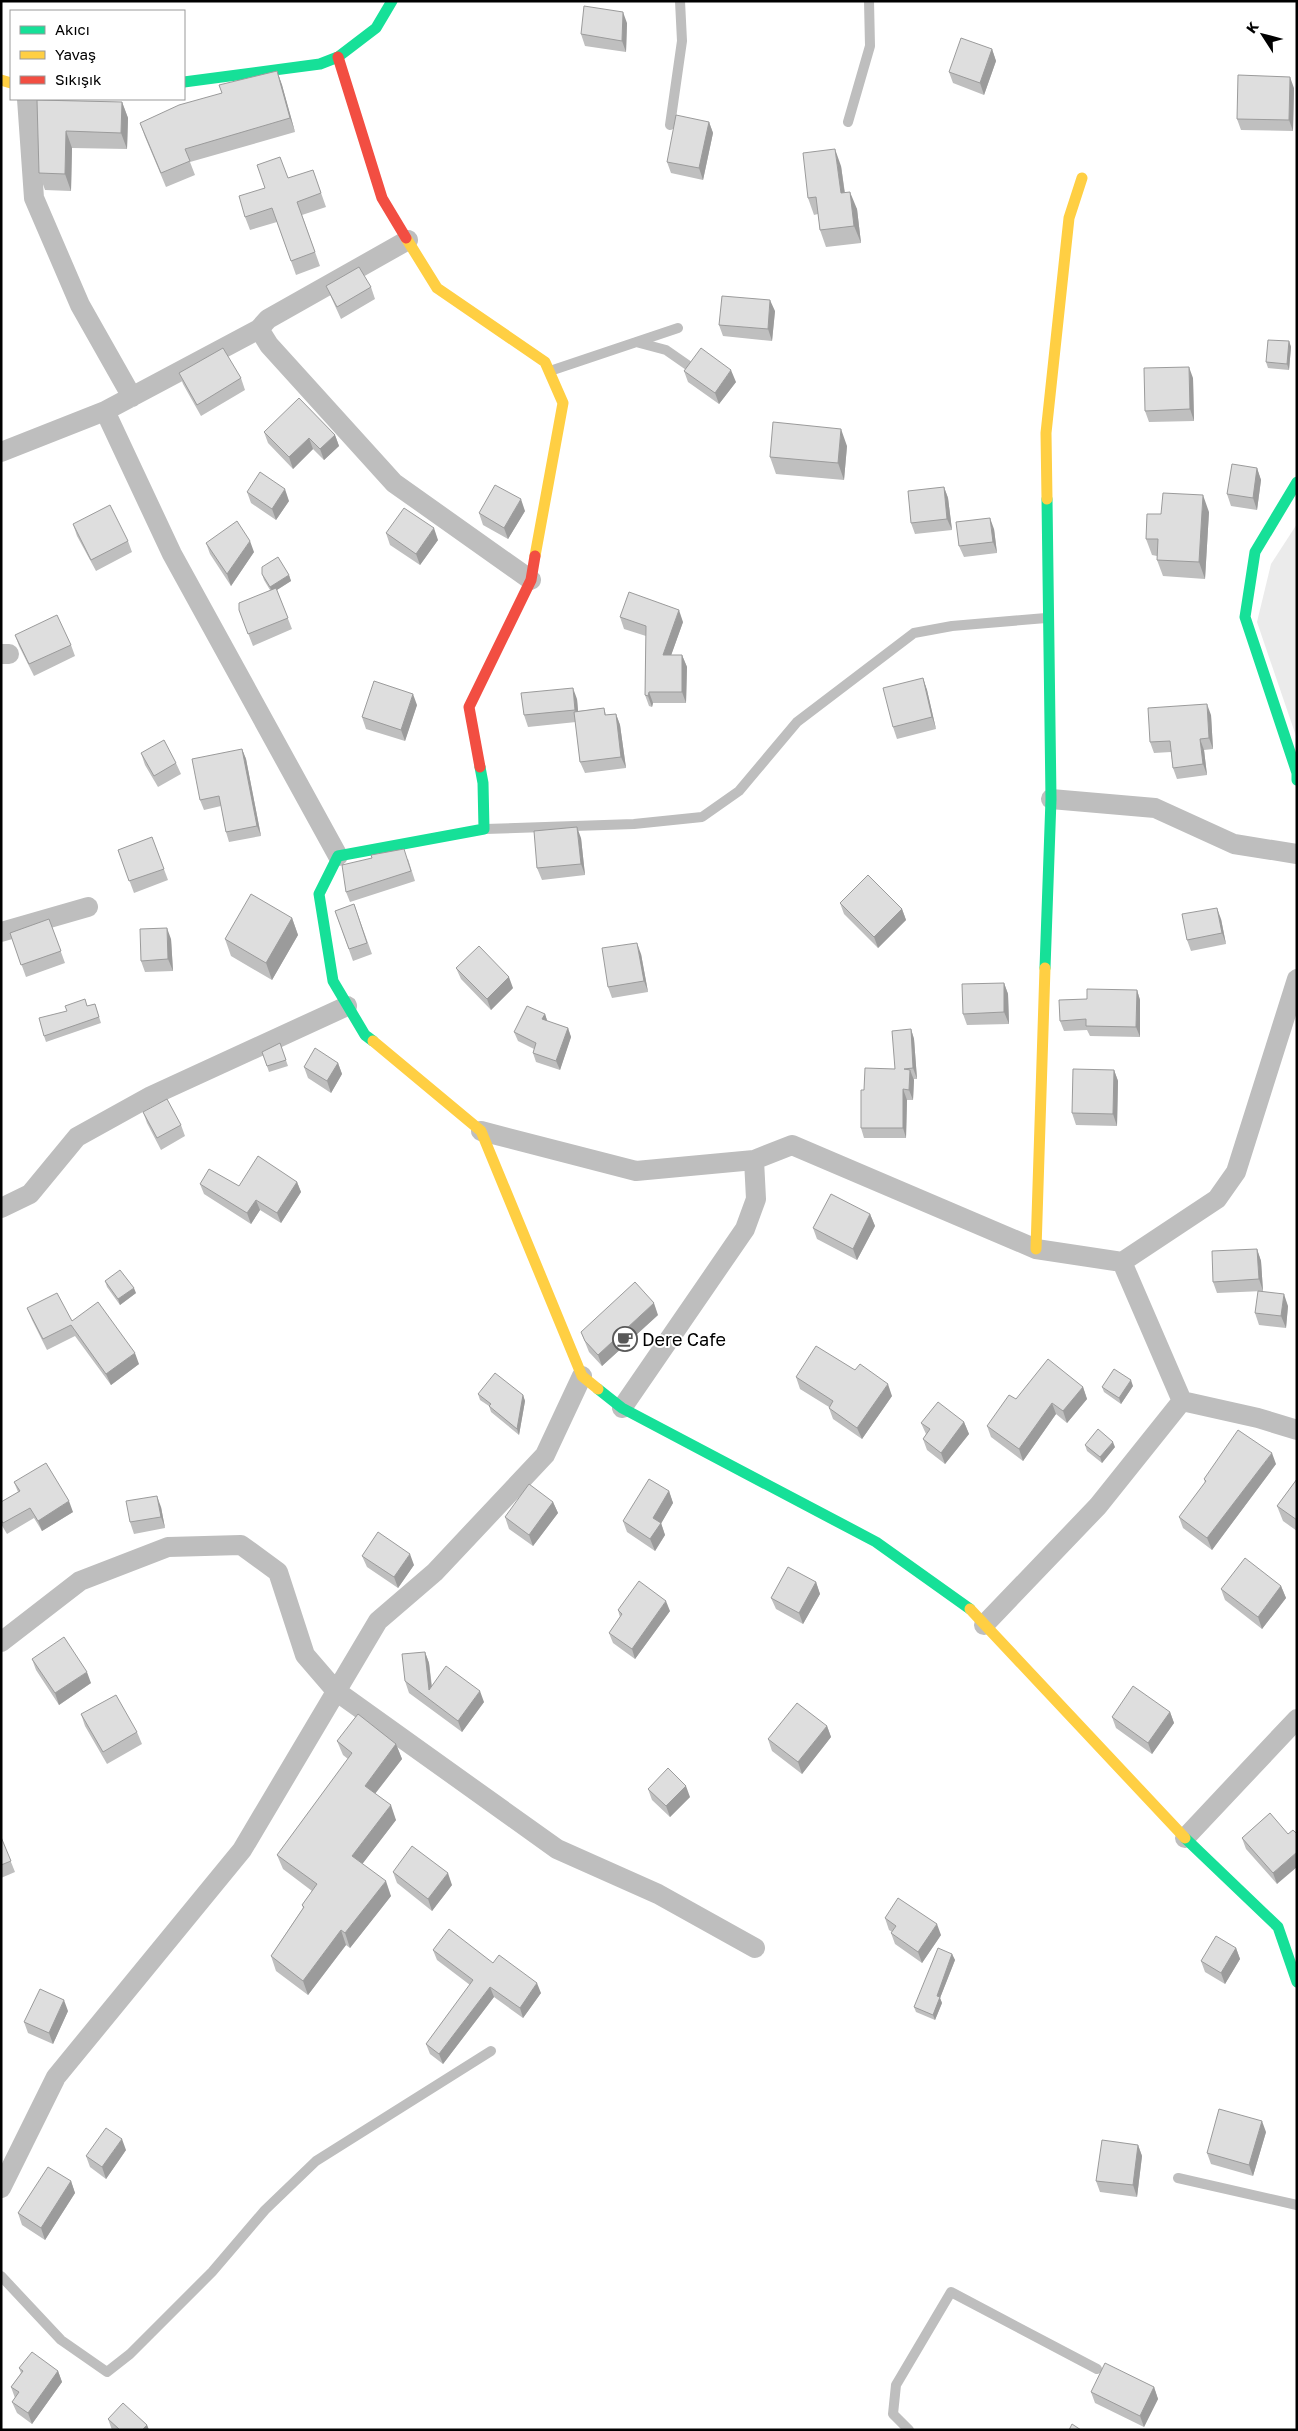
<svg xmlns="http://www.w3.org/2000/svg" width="1298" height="2431" viewBox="0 0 1298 2431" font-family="'Golos Text',sans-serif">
  <rect width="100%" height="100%" fill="#fff"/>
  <path fill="#ebebeb" d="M1297,524V739L1257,622L1271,564Z"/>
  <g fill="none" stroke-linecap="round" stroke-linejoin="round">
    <path stroke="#bebebe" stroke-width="10" d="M848,122L870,46L869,1
      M670,125L682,41L680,1
      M636,342L666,350L689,366
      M550,371L678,328
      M485,829L634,824L702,817L739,791L797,722L914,633L952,626L1046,618
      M1178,2178L1297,2205
      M1,2276L61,2340L107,2372L130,2354L212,2272L265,2210L316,2161L491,2051
      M909,2430L893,2414L896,2385L951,2292L1097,2369"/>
    <path stroke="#bebebe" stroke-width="20" d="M27,99L34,198L80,305L132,397
      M259,329L269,345L394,483L531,580
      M1,452L105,411
      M1,654H9
      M1051,799L1155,808L1234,844L1297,854
      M338,856L172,554L105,411L259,329L268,319L408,240
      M1,932L88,907
      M481,1131L636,1171L754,1160L792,1145L1036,1249L1122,1262L1217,1199L1236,1172L1297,979
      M1,1208L30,1194L77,1137L151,1096L347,1006
      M1122,1262L1182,1401
      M1182,1401L1258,1418L1297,1430
      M622,1408L745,1229L756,1199L754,1160
      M984,1625L1098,1506L1182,1401
      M1,1642L80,1581L168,1547L241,1545L278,1572L305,1655L336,1691L557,1849L658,1894L755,1948
      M1185,1838L1297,1719
      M1,2188L56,2077L242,1850L378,1621L435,1572L545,1455L582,1376"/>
    <path stroke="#16e098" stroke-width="11" d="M184,82L320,64L338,57L376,28L392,1
      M1297,482L1255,552L1245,617L1297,773V780
      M1045,968L1051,799L1047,499
      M373,1041L365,1035L333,981L319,894L338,856L484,829L483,783L480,767
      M598,1389L622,1408L876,1542L970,1609
      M1185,1838L1278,1927L1297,1982"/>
    <path stroke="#ffcf43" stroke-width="11" d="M1,80L11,83
      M406,238L437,288L545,362L563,403L535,556
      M1047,499L1046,433L1069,218L1082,178
      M373,1041L481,1131L582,1376L598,1389
      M1036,1249L1045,968
      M970,1609L1185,1838"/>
    <path stroke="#f24e42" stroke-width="11" d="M338,57L382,198L406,238
      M480,767L469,707L531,580L535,556"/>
  </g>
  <path fill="#bfbfbf" d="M627,23L626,52L585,46L581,34Z
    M992,49L996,61L984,95L953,83L949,72Z
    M277,71L282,85L295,132L190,162L195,175L166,187L145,137L140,123L222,93Z
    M1294,88L1293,131L1241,130L1237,119Z
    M37,100L122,102L128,118L127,149L72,148L71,191L45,190L39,173Z
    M709,122L713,133L703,180L671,173L667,162Z
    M841,166L845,193L857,209L861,243L826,247L820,230L818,214L814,215L808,198Z
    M313,170L326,207L302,215L320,266L296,275L277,222L250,230L245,217L265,188Z
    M326,286L371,287L375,299L341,319Z
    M775,311L772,341L723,336L719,325Z
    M1289,341L1291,347L1289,370L1268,368L1266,362Z
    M684,371L736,382L719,404L688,382Z
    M179,373L241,378L245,390L201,416L183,384Z
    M1193,378L1194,421L1149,422L1145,411Z
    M264,432L335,435L339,446L324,460L313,449L293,469L268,443Z
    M847,446L844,480L776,474L770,457Z
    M1257,468L1261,480L1257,510L1231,506L1227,494Z
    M944,487L948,498L952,530L915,534L911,523Z
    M247,492L289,501L276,520L251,503Z
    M525,511L508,539L483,525L479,513Z
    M1209,512L1205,579L1163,576L1157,560V556L1152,555L1146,539L1161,514Z
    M73,524L128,541L132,552L96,571L77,536Z
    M994,529L997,553L964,557L959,546Z
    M386,533L438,540L420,565L390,545Z
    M206,543L254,552L231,586L210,554Z
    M262,574L289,575L291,581L277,590L292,629L253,646L239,610L270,590L264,580Z
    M620,617L683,622L671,655H682L687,667L686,703H653L652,707L649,706L645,695L646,636L624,629Z
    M15,635L71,645L75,656L34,676L19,646Z
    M923,678L927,690L936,729L897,739L893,727Z
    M577,699L578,711L604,708L606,715L616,714L620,725L626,768L585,773L580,762L576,722L528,727L524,715Z
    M417,705L405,741L366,729L362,717Z
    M1211,715L1213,749L1204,750L1207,775L1177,779L1173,768L1171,752L1154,753L1150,742Z
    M242,749L246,759L261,836L229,842L226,832L221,806L204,810L200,800Z
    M141,753L176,763L181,774L158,787L145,765Z
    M152,837L168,880L134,893L118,850Z
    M581,838L585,875L542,880L537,868Z
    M372,858L408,859L415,881L350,902L346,892Z
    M840,903L902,909L906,920L878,948L844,914Z
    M354,904L372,954L353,961L335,911Z
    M292,918L298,935L272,980L231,956L225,939Z
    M49,919L65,963L26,977L10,933Z
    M1221,919L1226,944L1191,951L1187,940Z
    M171,939L173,971L145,972L141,961Z
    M641,954L648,992L612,998L608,987Z
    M456,968L513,988L491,1010L461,979Z
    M1004,983L1008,994L1009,1024L967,1025L963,1014Z
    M1137,990L1140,1000V1037L1090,1036L1087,1030L1064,1031L1060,1021L1087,999Z
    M95,1004L101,1023L46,1042L44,1036L87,1006Z
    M545,1014L547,1021L568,1028L571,1037L560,1070L536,1062L533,1053L534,1049L518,1041L514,1032Z
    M911,1029L914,1039L917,1079H914L913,1100H907L906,1138H864L861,1128L864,1090L895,1069Z
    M280,1043L288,1066L269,1072L262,1052Z
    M338,1063L342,1074L331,1093L308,1078L304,1067Z
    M1114,1070L1118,1081L1117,1126L1076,1125L1072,1113Z
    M143,1112L181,1125L185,1136L161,1150L147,1123Z
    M297,1182L301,1192L281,1223L260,1210L251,1224L204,1194L200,1184L239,1186Z
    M870,1214L875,1226L857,1260L817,1239L813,1228Z
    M1257,1249L1261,1261L1263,1291L1217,1293L1213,1282Z
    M105,1281L136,1293L120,1305L107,1287Z
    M1288,1306L1286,1328L1259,1325L1255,1313Z
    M27,1308L72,1321L139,1364L111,1385L75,1336L47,1350L32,1320Z
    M658,1315L602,1366L589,1352L581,1332Z
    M796,1377L892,1396L862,1439L833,1419L829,1408V1407L800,1389Z
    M1133,1386L1121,1404L1104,1392L1102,1387Z
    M1083,1387L1087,1399L1067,1423L1056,1414L1023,1461L991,1437L987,1426L1016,1399Z
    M478,1394L523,1395L525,1401L519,1435L491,1412L489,1406L480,1400Z
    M964,1422L969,1434L945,1464L927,1450L923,1439L926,1434L921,1423Z
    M1085,1445L1115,1447L1102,1463L1087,1451Z
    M1276,1464L1212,1550L1183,1528L1179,1517L1205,1483L1204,1479Z
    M1297,1479V1531L1283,1521L1277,1506Z
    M14,1482L73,1512L42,1531L34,1518L7,1534L1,1524V1502L18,1492Z
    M669,1491L673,1503L661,1523L665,1535L655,1551L627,1532L623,1521Z
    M553,1502L558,1513L533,1546L509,1529L505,1517Z
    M161,1507L165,1528L134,1534L130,1522Z
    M362,1556L414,1565L398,1588L367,1567Z
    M816,1582L820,1594L803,1624L776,1609L771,1598Z
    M1281,1586L1286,1598L1262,1629L1225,1600L1221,1589Z
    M618,1610L670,1611L635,1659L613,1643L609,1633L620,1617Z
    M425,1652L429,1663L432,1686L484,1702L462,1732L409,1693L405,1681Z
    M32,1659L91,1683L59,1705L36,1670Z
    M1170,1712L1174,1723L1152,1754L1116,1728L1112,1717Z
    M81,1714L137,1732L142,1744L107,1764L85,1726Z
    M827,1726L831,1737L802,1774L772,1751L768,1739Z
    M337,1741L396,1744L402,1759L375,1794L396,1820L362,1864L391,1896L350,1948L346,1945L308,1995L276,1971L271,1956L303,1908L302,1905L312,1891L283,1869L277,1855L348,1759L343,1755Z
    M648,1789L690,1797L670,1817L652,1800Z
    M1270,1813L1277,1884L1246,1849L1242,1838Z
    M1,1837L15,1872L1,1878Z
    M393,1872L452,1885L432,1911L397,1883Z
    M885,1918L941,1935L922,1963L895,1944L891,1933L892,1932L889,1930Z
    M1236,1948L1240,1959L1225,1984L1205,1972L1201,1961Z
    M433,1950L493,1963L541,1993L523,2018L494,1997L443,2064L430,2054L426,2044L470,1985L437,1960Z
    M952,1954L955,1960L940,1998L942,2003L935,2020L916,2012L914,2007Z
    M68,2011L53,2044L28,2033L24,2022Z
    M1266,2132L1253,2176L1211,2164L1207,2153Z
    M1138,2145L1142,2156L1137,2197L1100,2192L1096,2181Z
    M126,2150L106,2179L90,2167L86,2156Z
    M71,2181L75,2193L45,2240L22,2225L18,2213Z
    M19,2368L58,2371L62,2382L32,2424L17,2413L12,2402L15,2398L11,2387L21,2373Z
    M1154,2387L1158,2399L1144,2427L1095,2403L1091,2392Z
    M108,2419L147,2425L149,2430H112Z"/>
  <path fill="#9b9b9b" d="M623,12L627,23L626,52L622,41Z
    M992,49L996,61L984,95L980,83Z
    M277,71L282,85L295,132L290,118Z
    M1290,77L1294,88L1293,131L1289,120Z
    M122,102L128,118L127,149L121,133Z
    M709,122L713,133L703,180L699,168Z
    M66,131L72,148L71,191L65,174Z
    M835,149L841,166L847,210L841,193Z
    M850,192L857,209L861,243L854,226Z
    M770,300L775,311L772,341L768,329Z
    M1289,341L1291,347L1289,370L1287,364Z
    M1189,367L1193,378L1194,421L1190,409Z
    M731,370L736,382L719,404L715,393Z
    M841,429L847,446L844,480L838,463Z
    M335,435L339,446L324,460L320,449Z
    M309,438L313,449L293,469L289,457Z
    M1257,468L1261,480L1257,510L1253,498Z
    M944,487L948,498L952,530L947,519Z
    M285,489L289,501L276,520L272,509Z
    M1203,495L1209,512L1205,579L1199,562Z
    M521,499L525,511L508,539L504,528Z
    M990,518L994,529L997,553L993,542Z
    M434,528L438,540L420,565L416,554Z
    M250,541L254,552L231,586L227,574Z
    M289,575L291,581L272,593L270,587Z
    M679,610L683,622L667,667L663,655Z
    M682,655L687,667L686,703L682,692Z
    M923,678L927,690L936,729L932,717Z
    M573,688L577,699L579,722L575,710Z
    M649,692L653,703L652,707L648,696Z
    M413,694L417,705L405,741L401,730Z
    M1207,704L1211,715L1213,749L1209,738Z
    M616,714L620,725L626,768L621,757Z
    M1200,739L1204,750L1207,775L1203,764Z
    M242,749L246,759L261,836L257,826Z
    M577,827L581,838L585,875L581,864Z
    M1217,908L1221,919L1226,944L1222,933Z
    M902,909L906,920L878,948L874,937Z
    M292,918L298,935L272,980L266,963Z
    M167,928L171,939L173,971L168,959Z
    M637,943L641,954L648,992L644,981Z
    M509,977L513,988L491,1010L487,999Z
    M1004,983L1008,994L1009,1024L1004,1012Z
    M1137,990L1140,1000V1037L1136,1027Z
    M545,1014L548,1023L542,1019Z
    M568,1028L571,1037L560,1070L556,1061Z
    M911,1029L914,1039L917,1079L913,1068Z
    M338,1063L342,1074L331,1093L327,1081Z
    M910,1070L914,1080L913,1100L909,1090Z
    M1114,1070L1118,1081L1117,1126L1113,1114Z
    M903,1089L907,1100L906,1138L903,1128Z
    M297,1182L301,1192L281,1223L277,1213Z
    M256,1200L260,1210L251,1224L247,1213Z
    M870,1214L875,1226L857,1260L853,1249Z
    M1257,1249L1261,1261L1263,1291L1259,1279Z
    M134,1288L136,1293L120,1305L118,1299Z
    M1284,1294L1288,1306L1286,1328L1281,1316Z
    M654,1303L658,1315L602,1366L598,1355Z
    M135,1353L139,1364L111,1385L106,1374Z
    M1131,1380L1133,1386L1121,1404L1119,1398Z
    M888,1384L892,1396L862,1439L857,1428Z
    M1083,1387L1087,1399L1067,1423L1063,1411Z
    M523,1395L525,1401L519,1435L517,1429Z
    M1052,1403L1056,1414L1023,1461L1019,1449Z
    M964,1422L969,1434L945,1464L941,1453Z
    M1113,1442L1115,1447L1102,1463L1100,1457Z
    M1272,1453L1276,1464L1212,1550L1207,1538Z
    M669,1491L673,1503L658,1529L661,1523L665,1535L655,1551L650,1539L653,1518Z
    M157,1496L161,1507L165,1528L161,1517Z
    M69,1501L73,1512L42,1531L38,1521Z
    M553,1502L558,1513L533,1546L529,1535Z
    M410,1554L414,1565L398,1588L394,1577Z
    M816,1582L820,1594L803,1624L799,1613Z
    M1281,1586L1286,1598L1262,1629L1258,1617Z
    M666,1601L670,1611L635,1659L632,1649Z
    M425,1652L429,1663L433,1701L429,1690Z
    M87,1672L91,1683L59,1705L55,1693Z
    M480,1691L484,1702L462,1732L458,1721Z
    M1170,1712L1174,1723L1152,1754L1148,1743Z
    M827,1726L831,1737L802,1774L798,1762Z
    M396,1744L402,1759L370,1800L365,1786Z
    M686,1786L690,1797L670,1817L666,1806Z
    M391,1805L396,1820L357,1871L352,1856Z
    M1297,1852V1867L1277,1884L1273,1873Z
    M448,1873L452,1885L432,1911L428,1899Z
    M386,1881L391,1896L350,1948L345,1933Z
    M937,1924L941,1935L922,1963L918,1952Z
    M341,1930L346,1945L308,1995L303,1981Z
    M1236,1948L1240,1959L1225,1984L1221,1973Z
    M952,1954L955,1960L940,1998L942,2003L935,2020L933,2015L937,1996Z
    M537,1983L541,1993L523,2018L520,2008Z
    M490,1987L494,1997L443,2064L439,2054Z
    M64,2000L68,2011L53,2044L49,2033Z
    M1262,2121L1266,2132L1253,2176L1249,2165Z
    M122,2139L126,2150L106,2179L102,2167Z
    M1138,2145L1142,2156L1137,2197L1133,2185Z
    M71,2181L75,2193L45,2240L41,2228Z
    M58,2371L62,2382L32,2424L28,2413Z
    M1154,2387L1158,2399L1144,2427L1140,2416Z
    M147,2425L149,2430H142Z"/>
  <path fill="#dedede" stroke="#9b9b9b" d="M584,6L623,12L622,41L581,34Z
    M961,38L992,49L980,83L949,72Z
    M277,71L290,118L185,149L190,161L161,173L140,123L179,105L222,93L219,85Z
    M1238,75L1290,77L1289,120L1237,119Z
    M37,100L122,102L121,133L66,131L65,174L39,173Z
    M676,115L709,122L699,168L667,162Z
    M835,149L841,193L850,192L854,226L820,230L816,197L808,198L803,153Z
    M280,157L288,178L313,170L321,193L297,202L315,252L291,261L272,208L245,217L239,196L265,188L257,165Z
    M359,267L371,287L337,307L326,286Z
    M722,296L770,300L768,329L719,325Z
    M1268,340L1289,341L1287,364L1266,362Z
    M223,348L241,378L197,405L179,373Z
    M701,348L731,370L715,393L684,371Z
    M1189,367L1190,409L1145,411L1144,368Z
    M299,398L335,435L320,449L309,438L289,457L264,432Z
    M773,422L841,429L838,463L770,457Z
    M1232,464L1257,468L1253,498L1227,494Z
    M260,472L285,489L272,509L247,492Z
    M495,485L521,499L504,528L479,513Z
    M944,487L947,519L911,523L908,491Z
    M1163,493L1203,495L1199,562L1157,560L1158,539H1146L1147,514H1161Z
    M110,505L128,541L91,560L73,524Z
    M404,508L434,528L416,554L386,533Z
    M990,518L993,542L959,546L956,522Z
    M237,521L250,541L227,574L206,543Z
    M278,557L289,575L270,587L262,574V567Z
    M276,588L288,618L248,634L239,610V603Z
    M629,592L679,610L663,655H682V692H649L648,696L645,695L646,626L620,617Z
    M57,615L71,645L29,664L15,635Z
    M923,678L932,717L893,727L883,688Z
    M374,681L413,694L401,730L362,717Z
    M573,688L575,710L524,715L521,693Z
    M1207,704L1209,738L1200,739L1203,764L1173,768L1170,741L1150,742L1148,708Z
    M604,708L605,715L616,714L621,757L580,762L574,712Z
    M164,740L176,763L154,776L141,753Z
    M242,749L257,826L226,832L219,796L200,800L192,759Z
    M577,827L581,864L537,868L534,831Z
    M152,837L164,869L129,881L118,850Z
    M404,849L411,871L346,892L342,865L372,858L371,855Z
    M868,875L902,909L874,937L840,903Z
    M251,894L292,918L266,963L225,939Z
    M354,904L367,943L349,949L335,911Z
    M1217,908L1222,933L1187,940L1182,914Z
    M49,919L61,951L21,965L10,933Z
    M167,928L168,959L141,961L140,929Z
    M637,943L644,981L608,987L602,948Z
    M479,946L509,977L487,999L456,968Z
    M1004,983V1012L963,1014L962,984Z
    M1087,989L1137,990L1136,1027L1086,1026V1019L1060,1021L1059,1000L1087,999Z
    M85,999L87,1006L95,1004L99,1017L44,1036L39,1018L67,1011L65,1006Z
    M527,1006L545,1014L542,1019L568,1028L556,1061L533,1053L536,1043L514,1032Z
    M911,1029L913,1068L904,1069L910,1070L909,1090L903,1089V1128H861V1090H864L865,1068L895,1069L892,1031Z
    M280,1043L286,1060L267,1066L262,1052Z
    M315,1048L338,1063L327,1081L304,1067Z
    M1073,1069L1114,1070L1113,1114L1072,1113Z
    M167,1099L181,1125L157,1138L143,1112Z
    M258,1156L297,1182L277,1213L256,1200L247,1213L200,1184L209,1169L239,1186Z
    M831,1194L870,1214L853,1249L813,1228Z
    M1257,1249L1259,1279L1213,1282L1212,1251Z
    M120,1270L134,1288L118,1299L105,1281Z
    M635,1282L654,1303L598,1355L585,1341L581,1332Z
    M1258,1291L1284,1294L1281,1316L1255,1313Z
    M57,1293L72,1321L98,1302L135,1353L106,1374L71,1325L43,1339L27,1308Z
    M816,1346L855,1370L860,1364L888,1384L857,1428L829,1408L833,1401L796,1377Z
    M1048,1359L1083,1387L1063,1411L1052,1403L1019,1449L987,1426L1009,1395L1016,1399Z
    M1114,1369L1131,1380L1119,1398L1102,1387Z
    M495,1373L523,1395L517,1429L489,1406L491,1404L478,1394Z
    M938,1402L964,1422L941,1453L923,1439L930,1429L921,1423Z
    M1098,1429L1113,1442L1100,1457L1085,1445Z
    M1238,1430L1272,1453L1207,1538L1179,1517L1206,1481L1204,1479Z
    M46,1463L69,1501L38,1521L30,1508L3,1523L1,1520V1502L20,1491L14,1482Z
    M649,1479L669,1491L653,1518L661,1523L650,1539L623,1521Z
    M1297,1479V1520L1277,1506Z
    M529,1484L553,1502L529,1535L505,1517Z
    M157,1496L161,1517L130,1522L126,1501Z
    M378,1532L410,1554L394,1577L362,1556Z
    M1245,1558L1281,1586L1258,1617L1221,1589Z
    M788,1567L816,1582L799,1613L771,1598Z
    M639,1581L666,1601L632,1649L609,1633L622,1614L618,1610Z
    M64,1637L87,1672L55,1693L32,1659Z
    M425,1652L429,1690L446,1666L480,1691L458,1721L405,1681L402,1654Z
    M1133,1686L1170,1712L1148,1743L1112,1717Z
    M116,1695L137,1732L103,1752L81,1714Z
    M797,1703L827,1726L798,1762L768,1739Z
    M358,1714L396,1744L365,1786L391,1805L352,1856L386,1881L345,1933L341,1930L303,1981L271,1956L304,1907L302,1905L317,1884L277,1855L352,1753L337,1741Z
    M668,1768L686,1786L666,1806L648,1789Z
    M1270,1813L1288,1834L1293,1830L1297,1834V1852L1273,1873L1242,1838Z
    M1,1837L11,1861L1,1865Z
    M412,1846L448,1873L428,1899L393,1872Z
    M898,1898L937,1924L918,1952L891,1933L896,1926L885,1918Z
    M449,1929L493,1963L499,1955L537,1983L520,2008L490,1987L439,2054L426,2044L473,1980L433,1950Z
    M1216,1936L1236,1948L1221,1973L1201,1961Z
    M938,1948L952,1954L937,1996L940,1997L933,2015L914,2007Z
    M40,1989L64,2000L49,2033L24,2022Z
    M1219,2109L1262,2121L1249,2165L1207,2153Z
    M106,2128L122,2139L102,2167L86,2156Z
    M1102,2140L1138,2145L1133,2185L1096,2181Z
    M48,2167L71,2181L41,2228L18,2213Z
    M32,2352L58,2371L28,2413L12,2402L19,2392L11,2387L23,2371L19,2368Z
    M1105,2363L1154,2387L1140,2416L1091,2392Z
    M123,2403L147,2425L142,2430H120L108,2419Z
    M1072,2424L1081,2430H1069Z"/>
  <defs>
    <symbol id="cafe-ring" viewBox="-11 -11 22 22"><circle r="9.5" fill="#fff" stroke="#595959" stroke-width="1.5"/><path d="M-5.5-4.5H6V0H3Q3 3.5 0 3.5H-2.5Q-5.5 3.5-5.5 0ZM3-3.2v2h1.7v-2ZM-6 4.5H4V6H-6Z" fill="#595959"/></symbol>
  </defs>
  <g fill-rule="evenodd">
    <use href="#cafe-ring" x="611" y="1325" width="28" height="28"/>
  </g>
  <g text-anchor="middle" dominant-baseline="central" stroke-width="4" stroke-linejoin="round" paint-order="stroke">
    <g font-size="18" fill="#000" stroke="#fff" text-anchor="start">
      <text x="642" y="1339">Dere Cafe</text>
    </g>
  </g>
  <rect width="1298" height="2431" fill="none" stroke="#000000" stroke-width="5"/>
  <rect x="10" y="10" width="175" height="90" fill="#ffffff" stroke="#999999"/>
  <rect x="20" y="26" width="25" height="8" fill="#16e098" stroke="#999999"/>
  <text x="55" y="35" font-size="15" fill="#000000">Akıcı</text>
  <rect x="20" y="51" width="25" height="8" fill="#ffcf43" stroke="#999999"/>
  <text x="55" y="60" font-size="15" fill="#000000">Yavaş</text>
  <rect x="20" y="76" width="25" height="8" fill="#f24e42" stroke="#999999"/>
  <text x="55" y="85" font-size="15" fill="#000000">Sıkışık</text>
  <g transform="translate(1263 35) rotate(306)" stroke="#ffffff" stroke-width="4" paint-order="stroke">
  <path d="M0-4L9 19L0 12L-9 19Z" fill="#000000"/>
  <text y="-8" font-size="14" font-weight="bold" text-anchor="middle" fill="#000000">K</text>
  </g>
</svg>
